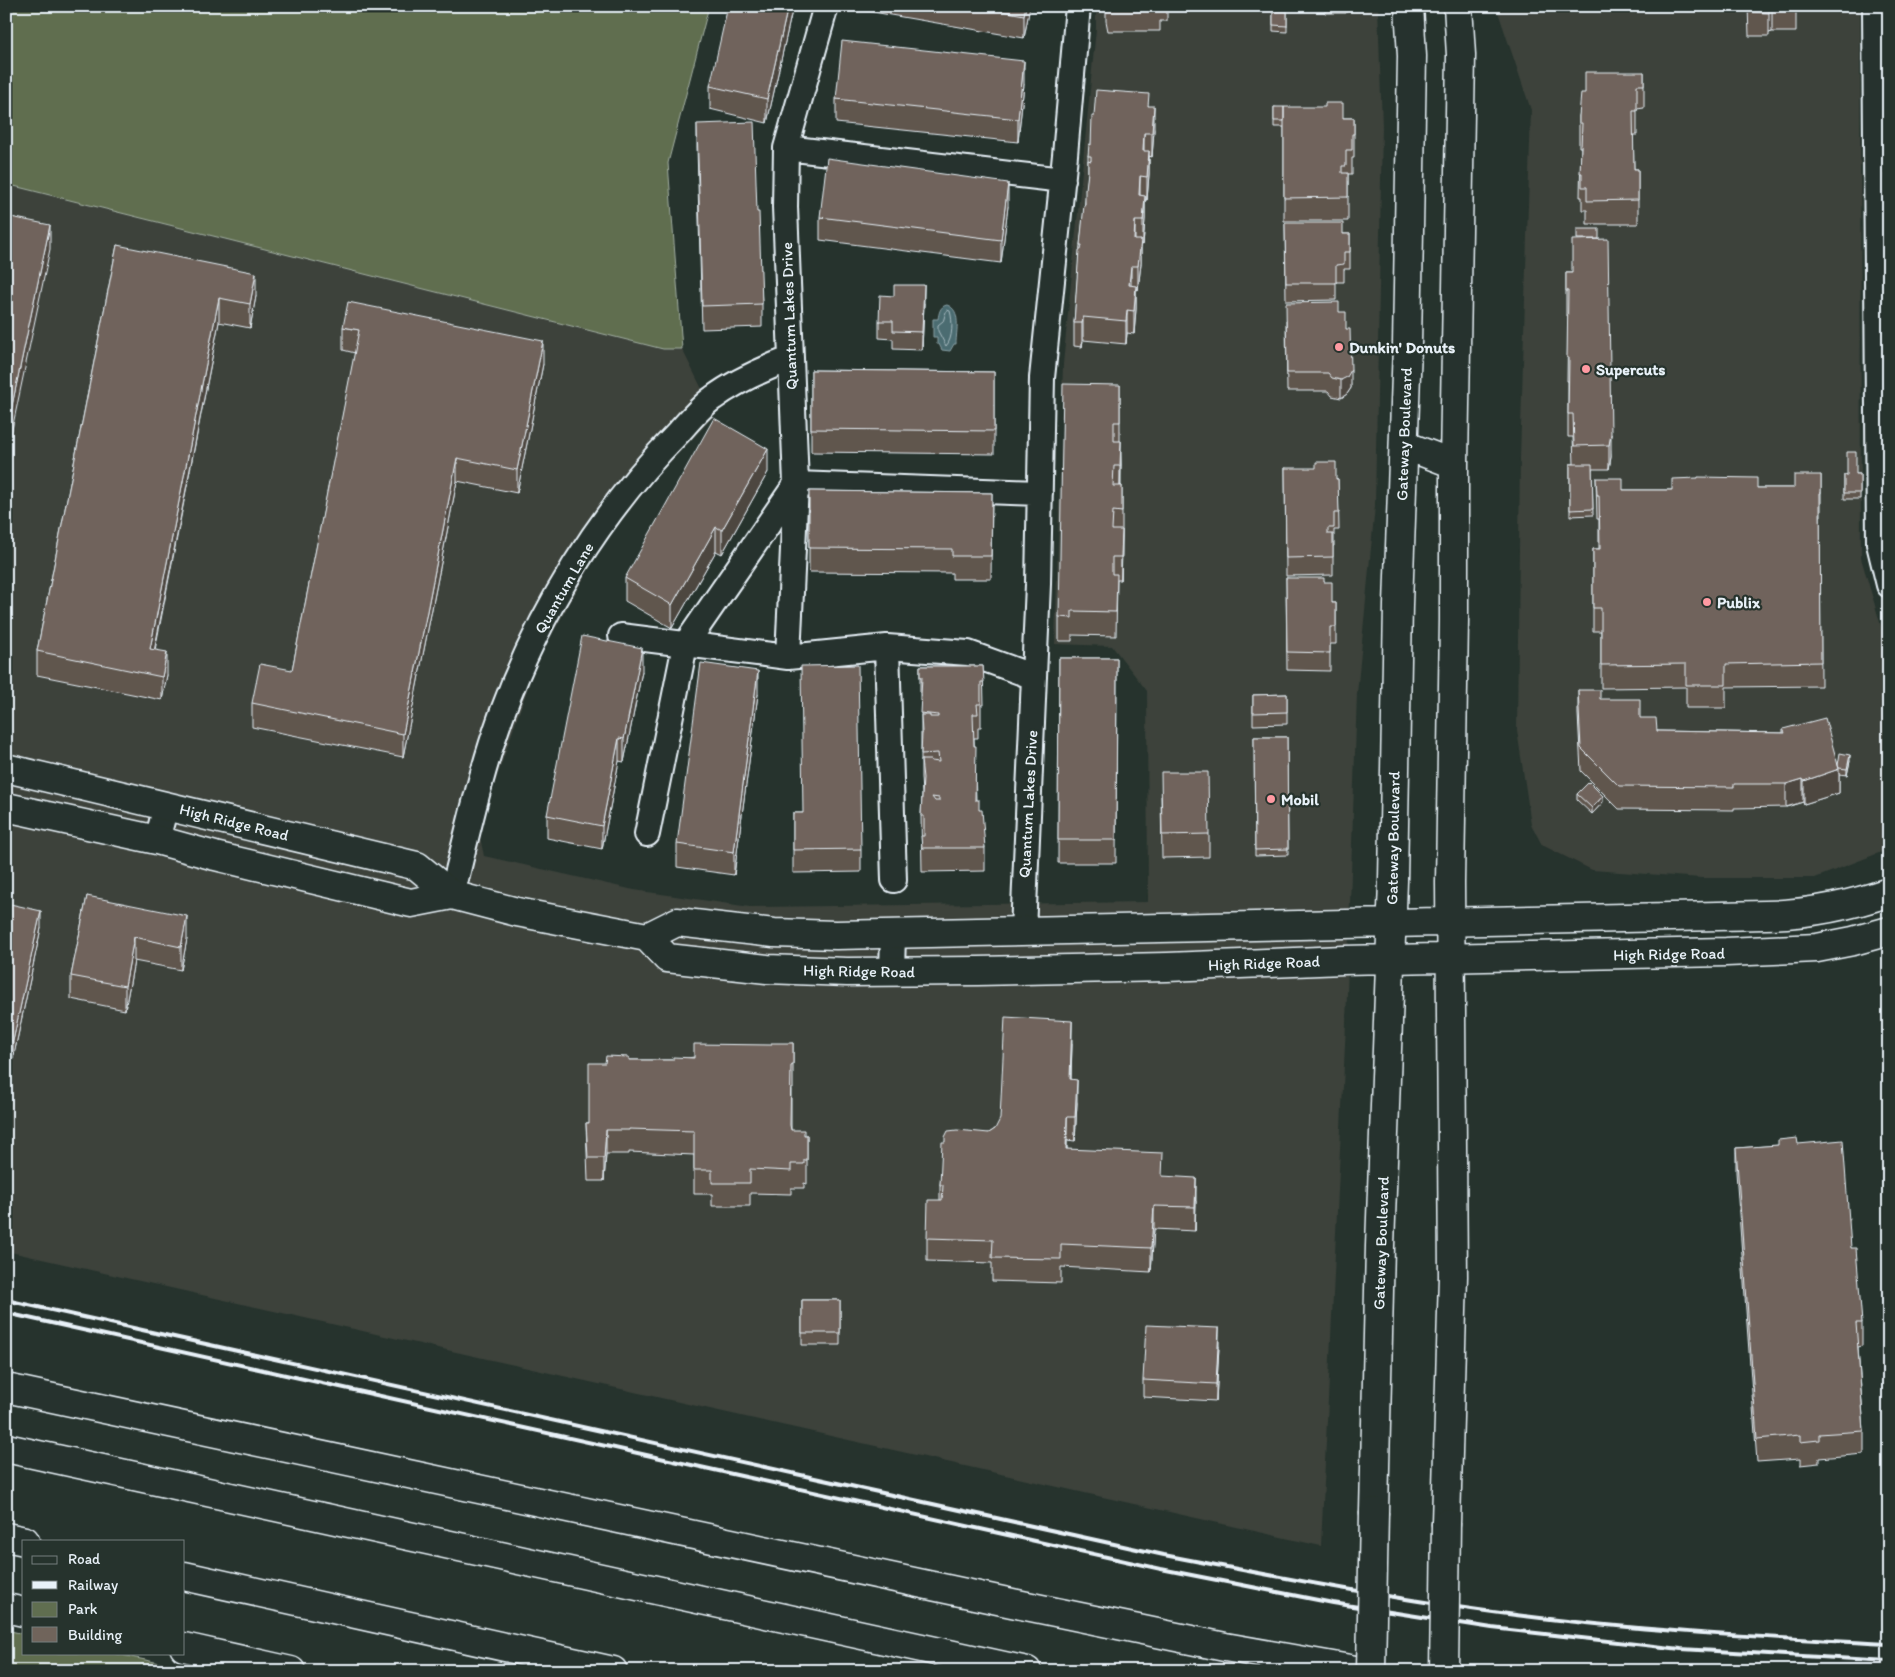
<svg xmlns="http://www.w3.org/2000/svg" width="1895" height="1677" viewBox="0 0 1895 1677" font-family="Itim,sans-serif">
  <rect width="100%" height="100%" fill="#26332d"/>
  <filter id="ink" filterUnits="userSpaceOnUse"><feTurbulence type="fractalNoise" baseFrequency=".02" numOctaves="2"/><feDisplacementMap in="SourceGraphic" scale="10" xChannelSelector="R" yChannelSelector="G"/><feConvolveMatrix kernelMatrix="1 2 1 2 8 2 1 2 1" color-interpolation-filters="sRGB"/></filter>
  <g filter="url(#ink)">
    <path fill="#3c423b" d="M1096,6H1378L1382,127L1375,506L1357,694L1346,1024L1321,1546L6,1251V184L663,349H682L715,415L655,478L602,546L537,661L490,797L480,837L484,856L634,890L750,907L1148,902L1147,691L1112,646L1055,644L1063,364L1096,29Z
      M1496,6H1860L1861,558L1889,653V849L1815,878H1701L1592,870L1542,845L1531,824L1517,730L1520,457L1531,110Z"/>
    <path fill="#606e50" stroke="#a4b0a4" d="M6,6H709L668,163L682,349H663L6,184Z
      M6,1630L24,1634V1653H112L198,1671H6Z"/>
    <path fill="#4b6c71" stroke="#8aa1a7" d="M947,305C962,310 956,331 956,344H954L950,351L942,350L939,344H937V337H933V319H938C939,313 940,306 947,305Z"/>
    <g fill="none" stroke-linecap="round" stroke-linejoin="round">
      <path stroke="#a9bcc2" stroke-width="1" d="M947,310L950,311C953,321 953,339 946,346L938,331V325L943,321Z"/>
      <defs>
        <path id="street" d="M1875,6L1879,544L1889,585
          M786,148L1063,180
          M621,636L788,657L887,647L968,653L1034,677
          M887,647L894,880
          M788,657L796,484L785,207L786,148L826,6
          M647,834L685,645L796,484L1040,493
          M157,840L166,806
          M452,895C467,835 480,775 501,716C539,612 600,512 678,433C689,421 700,407 713,398C736,381 763,369 790,359
          M1023,931L1038,584L1042,378L1065,155L1078,6
          M892,972L893,934"/>
        <path id="secondary" d="M1404,445L1454,464
          M6,768L417,866L452,895L517,912L647,937L667,958L767,969L847,972L978,971L1167,967L1343,960L1726,952L1817,948L1853,941L1889,931
          M6,807L157,840L215,856L411,903L452,895
          M647,937L677,922L774,933L836,935L1765,915C1807,914 1849,906 1889,892
          M1374,1512L1380,1246L1393,881L1398,605L1407,345L1412,56L1409,6
          M1446,1523L1453,1276L1450,883L1454,620V464L1461,55L1458,6"/>
        <path id="highway" d="M6,1388L1012,1603L1225,1647L1361,1671
          M6,1448L1027,1671
          M6,1537L25,1541
          M184,1576L613,1671
          M6,1608L24,1612
          M184,1647L291,1671"/>
      </defs>
      <use href="#street" stroke="#e8f1f8" stroke-width="28"/>
      <use href="#secondary" stroke="#e8f1f8" stroke-width="31"/>
      <use href="#highway" stroke="#e8f1f8" stroke-width="31"/>
      <use href="#street" stroke="#26332d" stroke-width="24"/>
      <use href="#secondary" stroke="#26332d" stroke-width="28"/>
      <use href="#highway" stroke="#26332d" stroke-width="28"/>
      <path stroke="#e8f1f8" stroke-width="4" d="M6,1300L1164,1555C1273,1576 1382,1597 1493,1612C1624,1630 1756,1637 1889,1644
        M6,1313L1161,1569L1333,1603L1492,1628L1681,1649L1889,1661"/>
      <defs>
        <path id="secondary-bridge" d="M1371,1671L1374,1512
          M1444,1671L1446,1523"/>
      </defs>
      <use href="#secondary-bridge" stroke="#e8f1f8" stroke-width="31" stroke-linecap="butt"/>
      <use href="#secondary-bridge" stroke="#26332d" stroke-width="28"/>
    </g>
    <path fill="#60564e" stroke="#e8f1f8" d="M793,6L767,123L710,109V86Z
      M844,6H1030L1024,38L844,7Z
      M1106,6H1167V21H1160V31H1108L1106,21Z
      M1289,6H1346V13H1325V8L1289,9Z
      M1748,6H1796V32H1772L1769,33V36H1749Z
      M1887,6H1889V11H1887Z
      M1273,11H1287V32L1273,31Z
      M1644,72V108L1637,109V135H1633L1634,169H1638V224H1587V210H1582V197H1580L1581,147H1579V116L1585,93Z
      M1024,84L1018,142L836,123V99Z
      M1885,97H1889V135H1885Z
      M1149,106L1154,130L1152,157L1149,156V174L1147,200H1145V219L1143,245L1141,244V263L1138,290L1136,289V309L1134,334L1127,333L1126,344L1083,340L1082,347L1074,346V323L1080,245L1088,175V156L1091,145L1094,116Z
      M1274,107L1343,118H1354V158H1352V174H1348V221H1284V127H1274Z
      M697,124L757,212L762,304V327L702,329L697,147Z
      M1885,155H1889V192H1887Z
      M1889,196V233H1886V208Z
      M1008,206L1001,263L820,240V217Z
      M1285,223L1343,234H1350V269H1344V282H1336V300L1286,301Z
      M1599,239L1611,457L1609,469H1592L1593,515L1570,516V464H1574L1573,437H1568V381H1567L1568,315H1566V273H1572Z
      M117,245L256,296L250,328L219,322L155,650L167,675L162,700L37,675V651Z
      M924,303L922,350L893,349V339L879,338V321Z
      M1339,312L1346,329L1351,388L1347,394L1341,398L1332,396L1328,391H1287L1286,321Z
      M343,327L543,364L517,493L457,481L403,757L252,727V703L292,670L355,353L343,350Z
      M811,370L994,372V454L811,452Z
      M1120,385V441L1121,465V486H1122V535L1121,580H1117L1116,636L1072,635V641H1059V617Z
      M1285,468L1338,479L1339,530H1334V546H1333V575L1286,576Z
      M768,472L722,554L716,551L672,628L625,601V578Z
      M1856,474H1860V499H1844V475Z
      M1821,475V516H1820L1821,686L1726,687V708H1686V687L1601,688V631H1593V549H1599V519H1597L1596,478L1623,490H1672L1698,478L1757,488H1794Z
      M809,491L992,493L991,579H952V573L809,572Z
      M1286,578L1324,582L1332,603H1336V644H1330V671L1287,670Z
      M1059,658H1117L1116,863H1058Z
      M920,666H983L984,705H981V727H978V738H974L976,800L979,810L985,848V871L922,872L921,816L922,794L921,777V701H920Z
      M642,671L624,762L619,761L602,849L547,838V815Z
      M1578,690L1600,699L1640,718L1657,731L1783,733V729L1838,765L1850,761L1847,775L1839,774V793L1804,804L1803,802L1786,807L1734,808V810L1619,809L1581,771L1578,714Z
      M758,694L734,875L677,867V844Z
      M1287,694V724L1253,725V695Z
      M1254,737H1287L1288,855L1255,856Z
      M1577,794L1603,802L1592,814L1577,800Z
      M1161,796L1209,834V857L1162,858Z
      M793,813H803L861,849V872L793,873Z
      M87,896L187,939L181,970L134,961L125,1010L71,999V976Z
      M6,903L41,928L13,1059L6,1057Z
      M793,1043V1089H791V1130L804,1135H807V1184L804,1183V1188H791V1194L750,1193V1206H712V1194H694V1155L629,1152V1154H606L604,1181H588L586,1123H589L605,1063L629,1060H673Z
      M1072,1044L1071,1079L1077,1103L1075,1141L1067,1140V1149L1163,1176L1196,1201L1195,1231L1154,1229L1151,1272L1061,1267V1283L992,1281V1263L927,1261V1238L940,1200V1185L945,1142L989,1133L995,1129Z
      M1798,1144L1851,1248L1862,1323V1346L1858,1347L1864,1431V1454L1819,1458V1463L1800,1465V1459L1757,1462L1736,1172V1148Z
      M802,1300H840V1345H802Z
      M1219,1346L1216,1401L1143,1397V1380Z"/>
    <path fill="#4e4640" stroke="#e8f1f8" d="M788,6H793L767,123V99Z
      M1026,6H1030L1024,38V15Z
      M1772,8V32L1769,33V9Z
      M1024,61V84L1018,142V119Z
      M1154,106V130L1152,157V133Z
      M1144,133V156L1143,151Z
      M1149,151V174L1147,200V177Z
      M1140,176V199L1139,195Z
      M1008,183V206L1001,263V240Z
      M1145,196V219L1143,245V221Z
      M1135,221V244L1134,240Z
      M50,225V249L6,458V434Z
      M1141,240V263L1138,290V266Z
      M1131,266V289L1129,285Z
      M256,273V296L250,328V304Z
      M924,285V303L922,350V332Z
      M1136,286V309L1134,334V311Z
      M219,298V322L150,672V649Z
      M1127,310V333L1126,344V321Z
      M1083,317V340L1082,347V323Z
      M543,341V364L517,493V470Z
      M1351,370V388L1347,394L1341,398V380Z
      M1611,434V457L1609,469V445Z
      M1121,441V465L1120,489V466Z
      M768,449V472L722,554V530Z
      M457,458V481L403,757V734Z
      M716,527V551L672,628V605Z
      M1122,530V554L1121,580V557Z
      M642,648V671L624,762V739Z
      M167,652V675L162,700V677Z
      M758,671V694L734,875V852Z
      M619,738V761L602,849V826Z
      M1850,755V761L1847,775V769Z
      M1839,769V793L1804,804V781Z
      M1803,779V802L1786,807V784Z
      M1603,796V802L1592,814V808Z
      M41,911V928L13,1059V1041Z
      M187,916V939L181,970V947Z
      M134,937V961L125,1010V986Z
      M1072,1021V1044L1070,1103V1079Z
      M1077,1080V1103L1075,1141V1117Z
      M1067,1117V1140L1066,1172V1149Z
      M606,1130V1154L604,1181V1158Z
      M1196,1178V1201L1195,1231V1207Z
      M1154,1206V1229L1151,1272V1248Z
      M1219,1328V1346L1216,1401V1384Z"/>
    <path fill="#70645b" stroke="#e8f1f8" fill-rule="evenodd" d="M728,6H788L767,99L710,86Z
      M975,6H1026L1024,15Z
      M1108,6H1160V8H1108Z
      M1749,6H1796V8H1772L1769,9V13L1749,12Z
      M1273,11H1287V26L1273,25Z
      M842,41L1024,61L1018,119L836,99Z
      M1585,72H1644V85H1637V111H1633L1634,169H1638V200L1587,201V187H1582V173H1580L1582,123H1579V116L1581,93H1585Z
      M1096,90L1149,94L1148,106H1154L1152,133H1144L1143,151H1149L1147,177L1140,176L1139,195L1145,196L1143,221H1135L1134,240H1141L1138,266H1131L1129,285L1136,286L1134,311L1127,310L1126,321L1083,317L1082,323H1074L1079,250H1081L1082,245H1080L1084,205H1085V189H1086L1088,172V160L1091,161V156H1088L1089,144L1091,145L1092,116H1094Z
      M1885,97H1889V123H1885Z
      M1325,103H1343V118H1354V134H1352V150H1346V166H1342V173H1348V197L1284,198V107H1325Z
      M1274,107H1284V121H1274Z
      M754,122L757,212H759L762,304L702,306L697,124Z
      M1885,155H1889V180H1887Z
      M827,158L1008,183L1001,240L820,217Z
      M1886,196H1889V221H1886Z
      M6,216L50,225L6,434Z
      M1285,223H1343V234H1350V252H1344V264L1336,265V283H1286Z
      M1577,229H1599V239H1577Z
      M1608,239L1611,434L1609,445L1574,446L1573,414H1568L1569,358H1567L1568,291H1566V273H1572V240Z
      M117,245L256,273L250,304L219,298L150,649L167,652L162,677L37,651Z
      M1888,255H1889V302Z
      M894,285H924L922,332L893,331V321H879L880,295L894,296Z
      M348,302L543,341L517,470L457,458L403,734L252,703L260,664L292,670L359,330L343,327Z
      M1339,302V312H1346V329H1350L1351,370L1347,377L1341,380L1332,378L1328,373H1287L1286,303Z
      M811,370L994,372V431L811,429Z
      M1063,384L1120,385V422H1114V441H1121L1120,466H1114L1113,486H1122V512L1113,511L1112,530H1122L1121,557H1112V574H1117L1116,612L1072,611V618L1059,617Z
      M714,418L768,449L722,530L716,527L672,605L625,578Z
      M1847,452H1856V474H1860V493H1844V475H1847Z
      M1316,462H1336V479H1338L1339,513H1334V528H1328V534H1333V557L1286,558L1285,468H1316Z
      M1570,464H1592L1593,509L1570,510Z
      M1794,475H1821V493H1820L1821,662L1726,664V685H1686V664L1601,665V608H1593V549H1600L1599,495H1597L1596,478H1623V490H1672V479L1698,478V477L1757,478V488H1794Z
      M809,491L992,493L991,556H952V549L809,548Z
      M1286,578H1324V582H1332V603H1336V627H1330V653L1287,652Z
      M582,636L642,648L624,739L619,738L602,826L547,815Z
      M1059,658H1117L1116,840H1058Z
      M701,663L758,671L734,852L677,844Z
      M858,665L861,849L793,850V813H803L801,666Z
      M920,666H983L984,682H981V704H977L978,714H973L974,746H976L975,800H979V810H982L985,848H922L921,836H924V816H921L923,778L921,760H931V761L939,762L938,753L921,754L922,733L921,715H930V717H938V715L920,713L922,677H920ZM932,797L939,798V801H935Z
      M1578,690H1600V699H1640V718H1656L1657,731L1785,733L1783,729L1825,718L1839,769L1804,781L1803,779L1786,784H1734V787L1619,786L1581,748Z
      M1287,694V712L1253,713V695Z
      M1254,737H1287L1288,849L1255,850Z
      M1840,753L1850,755L1847,769L1839,768L1838,765Z
      M1161,772H1208L1209,834L1162,835Z
      M1589,782L1603,796L1592,808L1577,794Z
      M87,896L187,916L181,947L134,937L125,986L71,976Z
      M6,903L41,911L13,1041L6,1040Z
      M1005,1017L1072,1021L1070,1079L1077,1080L1075,1117H1067L1066,1149L1163,1153L1162,1176L1196,1178L1195,1207L1154,1206L1151,1248L1061,1244V1259L992,1258L993,1240L927,1238L928,1200H942L943,1185H940L942,1142H945V1137L948,1131L957,1130L989,1133L995,1129L1000,1119Z
      M771,1043H793V1065L791,1066L790,1125L791,1130H804V1135H807V1160H804V1164H791V1171L750,1169V1183H712V1170H694V1131L629,1129V1130H606L604,1158H588L586,1123H589V1063H605L606,1056L629,1057V1060H673V1057L694,1058V1044L771,1045Z
      M1797,1138L1798,1144L1843,1140L1851,1248H1856L1862,1323H1856L1864,1431L1819,1434V1440L1800,1442V1435L1757,1439L1736,1148L1778,1145V1140Z
      M802,1300H840V1333H802Z
      M1146,1325L1219,1328L1216,1384L1143,1380Z"/>
  </g>
  <g fill="#ff9aa2" stroke="#26332d" stroke-width="2">
    <circle cx="1339" cy="347" r="5"/>
    <circle cx="1586" cy="369" r="5"/>
    <circle cx="1707" cy="602" r="5"/>
    <circle cx="1271" cy="799" r="5"/>
  </g>
  <g text-anchor="middle" dominant-baseline="central" stroke-width="4.5" stroke-linejoin="round" paint-order="stroke">
    <g font-size="16" fill="#e8f1f8" stroke="#26332d">
      <text transform="translate(789 316) rotate(-92)">Quantum Lakes Drive</text>
      <text transform="translate(1404 434) rotate(-88)">Gateway Boulevard</text>
      <text transform="translate(564 588) rotate(-60)">Quantum Lane</text>
      <text transform="translate(1028 804) rotate(-87)">Quantum Lakes Drive</text>
      <text transform="translate(234 822) rotate(14)">High Ridge Road</text>
      <text transform="translate(1393 838) rotate(-89)">Gateway Boulevard</text>
      <text transform="translate(1669 954) rotate(-1)">High Ridge Road</text>
      <text transform="translate(1264 963) rotate(-2)">High Ridge Road</text>
      <text transform="translate(859 971) rotate(1)">High Ridge Road</text>
      <text transform="translate(1381 1243) rotate(-88)">Gateway Boulevard</text>
    </g>
    <g font-size="16" font-weight="bold" fill="#e8f1f8" stroke="#26332d" text-anchor="start">
      <text x="1349" y="347">Dunkin' Donuts</text>
      <text x="1596" y="369">Supercuts</text>
      <text x="1717" y="602">Publix</text>
      <text x="1281" y="799">Mobil</text>
    </g>
  </g>
  <rect width="1895" height="1677" fill="none" stroke="#26332d" stroke-width="25"/>
  <rect x="12" y="12" width="1870" height="1652" fill="none" stroke="#e8f1f8" stroke-width="2" filter="url(#ink)"/>
  <rect x="22" y="1540" width="162" height="115" fill="#26332d" stroke="#747f7e"/>
  <rect x="32" y="1556" width="25" height="8" fill="#26332d" stroke="#747f7e"/>
  <text x="68" y="1564" font-size="15" fill="#e8f1f8">Road</text>
  <rect x="32" y="1581" width="25" height="8" fill="#e8f1f8" stroke="#747f7e"/>
  <text x="68" y="1590" font-size="15" fill="#e8f1f8">Railway</text>
  <rect x="32" y="1602" width="25" height="15" fill="#606e50" stroke="#747f7e"/>
  <text x="68" y="1614" font-size="15" fill="#e8f1f8">Park</text>
  <rect x="32" y="1627" width="25" height="15" fill="#70645b" stroke="#747f7e"/>
  <text x="68" y="1640" font-size="15" fill="#e8f1f8">Building</text>
</svg>
